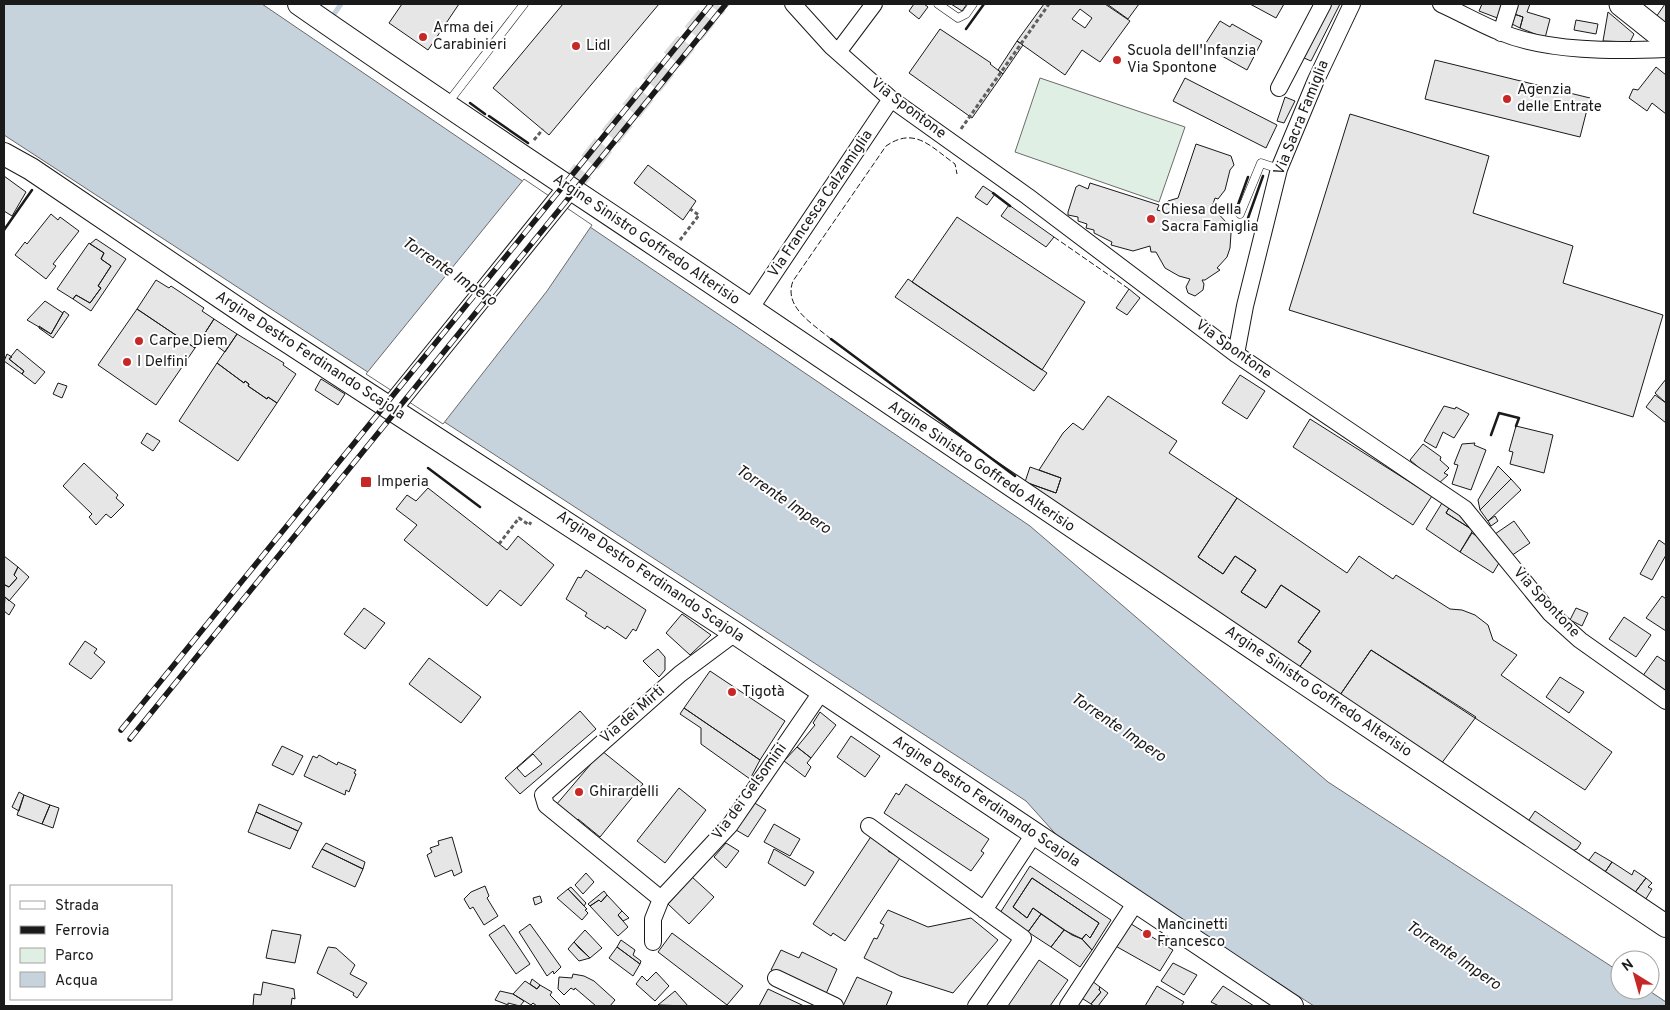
<svg xmlns="http://www.w3.org/2000/svg" width="1670" height="1010" viewBox="0 0 1670 1010" font-family="Overpass,sans-serif">
  <rect width="100%" height="100%" fill="#fff"/>
  <path fill="#e0efe3" stroke="#6a6a6a" d="M1040,78L1185,127L1159,202L1015,152Z"/>
  <path fill="#c6d2dc" stroke="#6a6a6a" d="M4,4H262L1030,526L1328,782L1620,972V990H1648L1666,1002V1006H1314L1070,850L1026,801L4,135Z"/>
  <path fill="#fff" stroke="#6a6a6a" d="M524,179L592,225L547,291L443,424L366,374Z"/>
  <g fill="none" stroke-linecap="round" stroke-linejoin="round">
    <path stroke="#c6d2dc" stroke-width="5" d="M334,14L341,4"/>
  </g>
  <path fill="#e6e6e6" stroke="#1a1a1a" fill-rule="evenodd" d="M402,4H459L428,50L389,23Z
    M563,4H659L549,135L493,88Z
    M914,4H924L928,7L919,19L909,11Z
    M951,4H967L962,11Z
    M1044,4H1105L1130,21L1100,62L1082,50L1065,75L1017,41ZM1080,9L1092,18L1085,28L1072,19Z
    M1107,4H1139L1128,19Z
    M1250,4H1284L1276,18Z
    M1331,4H1340L1311,61L1304,58Z
    M1482,4H1505L1500,19L1479,11Z
    M1515,4H1530L1527,12L1550,19L1545,38L1520,28L1523,17L1514,14Z
    M1665,4H1666V25L1656,17Z
    M1608,12L1634,34L1630,42L1603,41Z
    M1514,14L1523,17L1520,28L1510,23Z
    M1576,20L1598,24L1596,34L1574,30Z
    M1220,21L1230,27L1232,24L1262,41L1247,70L1204,46Z
    M940,29L991,63L990,64L1003,74L972,118L909,73Z
    M1017,41L1023,45L1003,74L998,70Z
    M1435,60L1590,98L1580,137L1425,99Z
    M1656,67L1666,75V114L1652,103L1647,111L1629,98L1633,89L1638,90Z
    M1185,78L1277,125L1266,148L1173,101Z
    M1285,97L1295,101L1284,123L1277,121Z
    M1350,114L1489,156L1473,213L1573,246L1563,283L1663,315L1633,417L1289,310Z
    M1196,144L1231,156L1234,165L1230,170L1225,190L1218,199L1215,198L1212,207L1227,223L1231,233L1230,248L1227,257L1217,268L1220,270L1205,280H1202L1204,284L1203,290L1195,296L1188,293L1186,287L1190,279L1179,276L1165,268L1156,252H1151L1150,246L1133,251L1111,245L1112,242L1094,233V230L1086,228L1087,224L1078,221V217L1068,215V212L1076,187L1079,185L1088,189L1090,183L1159,205L1157,210L1161,211L1162,207L1168,201L1178,198Z
    M648,165L696,201L683,220L634,183Z
    M4,176L26,192L12,216L4,211Z
    M983,186L995,194L987,205L975,197Z
    M1009,205L1054,237L1046,247L1001,216Z
    M51,214L58,220L60,217L79,231L53,264L56,266L46,279L15,255L25,242L27,244Z
    M957,217L1085,302L1042,370L912,282Z
    M96,239L126,259L91,311L73,299L76,295L90,303L101,288L98,286L111,266L101,259L104,253L90,244Z
    M89,243L104,253L101,259L111,266L98,286L101,288L90,303L76,295L73,299L57,289Z
    M908,279L1047,373L1034,391L895,297Z
    M156,280L169,288L171,286L204,308L202,311L214,319L195,348L137,309Z
    M1129,289L1140,298L1127,315L1116,308Z
    M45,301L63,313L51,334L27,320Z
    M137,309L195,348L156,405L98,365Z
    M64,311L69,315L53,338L39,328V326L51,334Z
    M214,319L237,334L225,352L203,336Z
    M237,334L284,363L283,365L296,374L277,403L268,397L267,399L248,386L249,384L245,381L244,383L217,363Z
    M17,349L45,372L35,384L22,374L24,371L9,359Z
    M7,354L12,357L9,359L24,371L22,374L4,361Z
    M217,363L244,383L245,381L249,384L248,386L267,399L268,397L277,403L238,461L179,421Z
    M1240,375L1265,391L1247,419L1222,403Z
    M321,379L345,394L338,405L315,390Z
    M1666,379V403L1655,393Z
    M58,383L67,386L62,398L53,394Z
    M1655,395L1666,403V423L1646,407Z
    M1108,396L1177,441L1169,453L1237,498L1198,557L1223,574L1235,556L1256,570L1241,592L1266,608L1281,585L1320,611L1298,642L1311,651L1299,668L1028,483L1056,493L1061,478L1039,470L1063,433L1073,423L1083,430Z
    M1444,406L1455,409L1456,407L1469,414L1454,438L1443,432L1436,448L1424,441Z
    M1310,419L1432,496L1413,525L1293,447Z
    M1516,426L1553,435L1544,473L1510,464L1513,452L1509,451Z
    M147,433L160,441L153,451L141,443Z
    M1475,443L1474,445L1486,450L1471,490L1452,484L1458,465L1454,464L1462,444Z
    M1423,444L1441,457L1440,460L1449,468L1444,473L1448,475L1438,484L1410,460Z
    M84,463L118,495L116,498L124,505L111,518L106,514L96,525L89,517L92,514L63,486Z
    M1498,466L1511,479L1480,510L1478,500Z
    M1030,467L1061,478L1056,493L1025,482Z
    M1511,479L1521,490L1488,521L1480,510Z
    M428,488L507,550L518,536L554,565L521,606L500,590L487,606L404,540L417,525L396,509L407,495L416,501Z
    M1237,498L1347,573L1359,556L1393,579L1396,575L1450,609L1462,610L1475,615L1488,625L1493,640L1517,655L1501,675L1612,752L1585,790L1371,650L1340,695L1299,668L1311,651L1298,642L1320,611L1281,585L1266,608L1241,592L1256,570L1235,556L1223,574L1198,557Z
    M1442,503L1449,508L1446,513L1473,530L1460,552L1426,529Z
    M1449,508L1474,525L1471,529L1446,513Z
    M1495,516L1498,521L1491,526L1488,521Z
    M1514,521L1530,543L1511,556L1495,534Z
    M1472,533L1484,541L1499,563L1493,573L1460,552Z
    M1659,540L1666,545V555L1652,580L1640,574Z
    M4,556L18,567L14,575L17,578L9,587L5,585L4,587Z
    M18,567L29,577L9,601L4,596V587L5,585L9,587L17,578L14,575Z
    M586,570L646,610L636,631L633,629L626,639L607,626L605,629L585,616L587,613L566,599L578,577L581,578Z
    M1662,596L1666,599V631L1646,618Z
    M5,597L15,605L9,615L4,611Z
    M364,608L385,623L365,649L344,634Z
    M1576,608L1588,613L1582,626L1570,620Z
    M682,614L711,635L690,655L666,633Z
    M1624,617L1651,635L1636,657L1609,639Z
    M85,641L97,649L94,653L105,662L91,679L69,664Z
    M658,649L665,657V670L659,677L643,661Z
    M1371,650L1476,717L1441,764L1340,695Z
    M1657,656L1666,662V691L1642,677Z
    M429,658L481,697L461,723L409,684Z
    M710,671L785,721L760,760L684,708Z
    M1560,677L1584,692L1569,713L1546,697Z
    M684,708L760,760L750,779L701,744V728L680,714Z
    M580,711L596,729L520,794L505,778ZM533,754L542,764L525,777L517,768Z
    M820,712L836,725L811,758L797,747L815,725L813,723Z
    M851,736L880,756L865,777L837,757Z
    M282,746L303,756L293,775L272,765Z
    M797,747L811,758L807,763L811,767L805,777L784,761Z
    M602,751L643,784L600,837L578,819L574,824L556,805Z
    M319,755L337,765L338,762L356,770L354,773L356,774L349,792L346,790L345,795L304,776L313,756L317,758Z
    M906,784L989,839L981,851L984,853L971,871L884,813L896,793L899,795Z
    M679,788L706,810L665,863L637,841Z
    M19,792L24,795L19,811L12,807Z
    M24,795L50,805L42,824L17,815Z
    M753,802L766,810L748,837L736,830Z
    M259,804L302,823L298,831L256,812Z
    M50,805L59,808L53,828L42,824Z
    M1535,811L1581,843L1577,849L1572,851L1527,823Z
    M256,812L298,831L290,849L248,832Z
    M774,824L800,839L790,856L764,842Z
    M872,835L891,847L888,851L900,858L845,941L833,933L831,936L813,924Z
    M452,837L462,872L454,876L452,870L435,877L427,855L432,852L430,848L439,845L438,841Z
    M326,843L365,862L363,869L322,849Z
    M726,843L739,851L726,868L714,857Z
    M322,849L363,869L355,887L312,867Z
    M774,849L814,872L805,886L768,863Z
    M1595,852L1612,862L1603,875L1590,864L1589,860Z
    M1612,862L1632,875L1634,870L1646,878L1633,895L1603,875Z
    M1030,866L1111,920L1092,950L1082,939L1086,934L1090,938L1099,923L1032,878L1013,907L1027,918L1033,908L1041,914L1028,932L1000,913Z
    M586,873L594,882L583,894L575,885Z
    M692,877L714,897L689,924L668,904Z
    M1032,878L1099,923L1090,938L1086,934L1082,939L1072,935L1033,908L1027,918L1013,907Z
    M1646,878L1652,883L1648,887L1652,889L1644,902L1633,895Z
    M485,886L489,896L487,898L498,916L484,925L473,907L470,909L464,899L471,892Z
    M571,887L586,903L584,906L568,889Z
    M568,889L587,909L585,910L588,913L582,920L557,898Z
    M604,891L607,895L601,902L599,900L590,906L588,904Z
    M607,895L622,911L618,915L628,927L618,936L590,906L599,900L601,902Z
    M540,896L542,902L535,905L533,898Z
    M888,910L928,927L971,918L998,940L953,993L900,976L864,958L874,938L877,939L884,925L880,923Z
    M622,911L629,918L623,921L618,915Z
    M1041,914L1064,930L1051,947L1028,932Z
    M1128,922L1173,950L1160,971L1112,944Z
    M530,924L561,967L554,974L553,971L547,976L519,932Z
    M504,925L530,964L516,974L489,935Z
    M272,930L301,935L295,963L266,958Z
    M585,930L602,948L590,958L574,942Z
    M1064,930L1082,939L1092,950L1080,967L1051,947Z
    M672,933L743,986L727,1005L658,952Z
    M621,940L635,950L633,955L641,961L640,964L617,947Z
    M574,942L579,948L590,958L579,961L568,949Z
    M328,947L336,948L355,965L350,974L367,983L357,998L353,995L354,993L317,973Z
    M617,947L640,964L633,976L609,958Z
    M781,950L799,958L802,952L837,969L825,996L771,970Z
    M1039,960L1068,980L1050,1006H1008Z
    M1173,963L1197,975L1184,995L1161,981Z
    M656,972L669,986L655,1001L636,984L642,976L647,981Z
    M573,974L584,976L594,981L615,1000L610,1006H596L575,988L574,990L571,988L564,995L558,989L559,977L572,978Z
    M857,977L892,992L886,1006H843Z
    M1088,978L1100,987L1099,990L1101,992L1091,1004L1077,995Z
    M532,979L540,985L537,989L530,984Z
    M525,981L537,989L540,985L552,992L550,995L561,1006H537L533,1003L531,1005L513,994Z
    M263,982L294,989L295,999L292,998L291,1006H253L254,994L261,995Z
    M1157,986L1184,1002L1181,1006H1145Z
    M1223,986L1254,1006H1219L1211,1002Z
    M1100,987L1108,993L1098,1006H1094L1091,1004L1101,992L1099,990Z
    M768,989L804,1006H759Z
    M500,991L513,994L524,1001L520,1006L508,1003V1005L495,1000Z
    M675,991L688,1006L658,1005Z"/>
  <g fill="none" stroke-linecap="round" stroke-linejoin="round">
    <path stroke="#ddd" stroke-width="22" stroke-dasharray="22 11" stroke-linecap="butt" d="M569,188L717,4"/>
    <defs>
      <path id="lane" d="M938,4L958,18L966,14L973,4
        M447,104L524,4
        M1240,214L1261,163L1279,169"/>
      <path id="street" d="M793,4L831,46L891,99L1027,196L1236,354L1465,509L1550,613L1580,640L1666,701
        M1441,4C1461,13 1480,24 1500,32C1548,52 1615,51 1666,49
        M1501,33L1510,4
        M838,52L874,4
        M1279,88L1323,4
        M750,309L891,99
        M1236,354L1245,306L1279,169L1316,80L1352,4
        M869,826L1023,938L976,1006
        M661,899L546,805L543,795L680,674L735,633
        M984,910L1034,834
        M653,942V919L661,899L730,825L822,691
        M776,978L835,1006
        M1068,1006L1136,902"/>
      <path id="secondary" d="M299,4C448,108 601,208 752,310C1056,517 1361,721 1666,926
        M4,154L31,169L253,319L735,633L1292,1006
        M391,408L569,188"/>
      <path id="primary" d="M1622,4L1666,39"/>
    </defs>
    <use href="#lane" stroke="#1a1a1a" stroke-width="9"/>
    <use href="#street" stroke="#1a1a1a" stroke-width="18"/>
    <use href="#secondary" stroke="#1a1a1a" stroke-width="24"/>
    <use href="#primary" stroke="#1a1a1a" stroke-width="27"/>
    <path stroke="#5f5f5f" stroke-width="3" stroke-dasharray="4 2.5" stroke-linecap="butt" d="M961,129L1049,4
      M534,140L543,129
      M680,240L699,215L690,209
      M499,544L519,518L529,525L531,522"/>
    <use href="#lane" stroke="#fff" stroke-width="8"/>
    <use href="#street" stroke="#fff" stroke-width="16"/>
    <use href="#secondary" stroke="#fff" stroke-width="22"/>
    <use href="#primary" stroke="#fff" stroke-width="25"/>
    <defs>
      <path id="rail" d="M121,730L711,4
        M130,739L726,4"/>
    </defs>
    <use href="#rail" stroke="#1a1a1a" stroke-width="5.5"/>
    <use href="#rail" stroke="#fff" stroke-width="4" stroke-dasharray="11" stroke-linecap="butt"/>
    <path stroke="#1a1a1a" stroke-width="1" stroke-dasharray="6 2.5" stroke-linecap="butt" d="M1054,237L1129,289
      M831,339C813,324 783,307 793,281L886,146C915,126 931,147 955,164L957,174"/>
    <path stroke="#1a1a1a" stroke-width="2.5" d="M966,29L984,4
      M470,103L485,114
      M489,116L528,143
      M993,193L1010,206
      M1235,213L1248,177
      M1248,218L1263,176
      M4,230L32,190
      M831,339L1015,476
      M1491,435L1499,413L1519,418L1516,426
      M428,468L480,507"/>
  </g>
  <g fill="#c62828" stroke="#fff" stroke-width="2">
    <circle cx="423" cy="37" r="5"/>
    <circle cx="576" cy="46" r="5"/>
    <circle cx="1117" cy="60" r="5"/>
    <circle cx="1507" cy="99" r="5"/>
    <circle cx="1151" cy="219" r="5"/>
    <circle cx="139" cy="341" r="5"/>
    <circle cx="127" cy="362" r="5"/>
    <rect x="360" y="476" width="12" height="12" rx="2.5"/>
    <circle cx="732" cy="692" r="5"/>
    <circle cx="579" cy="792" r="5"/>
    <circle cx="1147" cy="934" r="5"/>
  </g>
  <g text-anchor="middle" dominant-baseline="central" stroke-width="4" stroke-linejoin="round" paint-order="stroke">
    <g font-size="15" fill="#1a1a1a" stroke="#fff" text-anchor="start">
      <text x="433" y="28">Arma dei<tspan x="433" dy="17">Carabinieri</tspan></text>
      <text x="586" y="46">Lidl</text>
      <text x="1127" y="51">Scuola dell'Infanzia<tspan x="1127" dy="17">Via Spontone</tspan></text>
      <text x="1517" y="90">Agenzia<tspan x="1517" dy="17">delle Entrate</tspan></text>
      <text x="1161" y="210">Chiesa della<tspan x="1161" dy="17">Sacra Famiglia</tspan></text>
      <text x="149" y="341">Carpe Diem</text>
      <text x="137" y="362">I Delfini</text>
      <text x="377" y="482">Imperia</text>
      <text x="742" y="692">Tigotà</text>
      <text x="589" y="792">Ghirardelli</text>
      <text x="1157" y="925">Mancinetti<tspan x="1157" dy="17">Francesco</tspan></text>
    </g>
    <g font-size="15" fill="#1a1a1a" stroke="#fff">
      <text transform="translate(908 109) rotate(37)">Via Spontone</text>
      <text transform="translate(1302 118) rotate(-68)">Via Sacra Famiglia</text>
      <text transform="translate(821 204) rotate(-56)">Via Francesca Calzamiglia</text>
      <text transform="translate(646 240) rotate(34)">Argine Sinistro Goffredo Alterisio</text>
      <text transform="translate(1233 350) rotate(36)">Via Spontone</text>
      <text transform="translate(310 356) rotate(33)">Argine Destro Ferdinando Scajola</text>
      <text transform="translate(981 467) rotate(34)">Argine Sinistro Goffredo Alterisio</text>
      <text transform="translate(650 577) rotate(34)">Argine Destro Ferdinando Scajola</text>
      <text transform="translate(1546 603) rotate(47)">Via Spontone</text>
      <text transform="translate(1318 692) rotate(34)">Argine Sinistro Goffredo Alterisio</text>
      <text transform="translate(633 715) rotate(-41)">Via dei Mirti</text>
      <text transform="translate(750 792) rotate(-54)">Via dei Gelsomini</text>
      <text transform="translate(986 802) rotate(34)">Argine Destro Ferdinando Scajola</text>
    </g>
    <g font-size="16" font-style="italic" fill="#1a1a1a" stroke="#fff">
      <text transform="translate(449 272) rotate(34)">Torrente Impero</text>
      <text transform="translate(783 500) rotate(34)">Torrente Impero</text>
      <text transform="translate(1118 728) rotate(34)">Torrente Impero</text>
      <text transform="translate(1453 956) rotate(34)">Torrente Impero</text>
    </g>
  </g>
  <rect width="1670" height="1010" fill="none" stroke="#1a1a1a" stroke-width="10"/>
  <rect x="10" y="885" width="162" height="115" fill="#ffffff" stroke="#a3a3a3"/>
  <rect x="20" y="901" width="25" height="8" fill="#ffffff" stroke="#a3a3a3"/>
  <text x="55" y="910" font-size="15" fill="#1a1a1a">Strada</text>
  <rect x="20" y="926" width="25" height="8" fill="#1a1a1a" stroke="#a3a3a3"/>
  <text x="55" y="935" font-size="15" fill="#1a1a1a">Ferrovia</text>
  <rect x="20" y="948" width="25" height="15" fill="#e0efe3" stroke="#a3a3a3"/>
  <text x="55" y="960" font-size="15" fill="#1a1a1a">Parco</text>
  <rect x="20" y="972" width="25" height="15" fill="#c6d2dc" stroke="#a3a3a3"/>
  <text x="55" y="985" font-size="15" fill="#1a1a1a">Acqua</text>
  <g transform="translate(1635 975) rotate(323)"><circle r="24" fill="#ffffff" stroke="#a3a3a3"/>
  <path d="M0-4L9 19L0 12L-9 19Z" fill="#c62828"/>
  <text y="-8" font-size="14" font-weight="bold" text-anchor="middle" fill="#1a1a1a">N</text>
  </g>
</svg>
